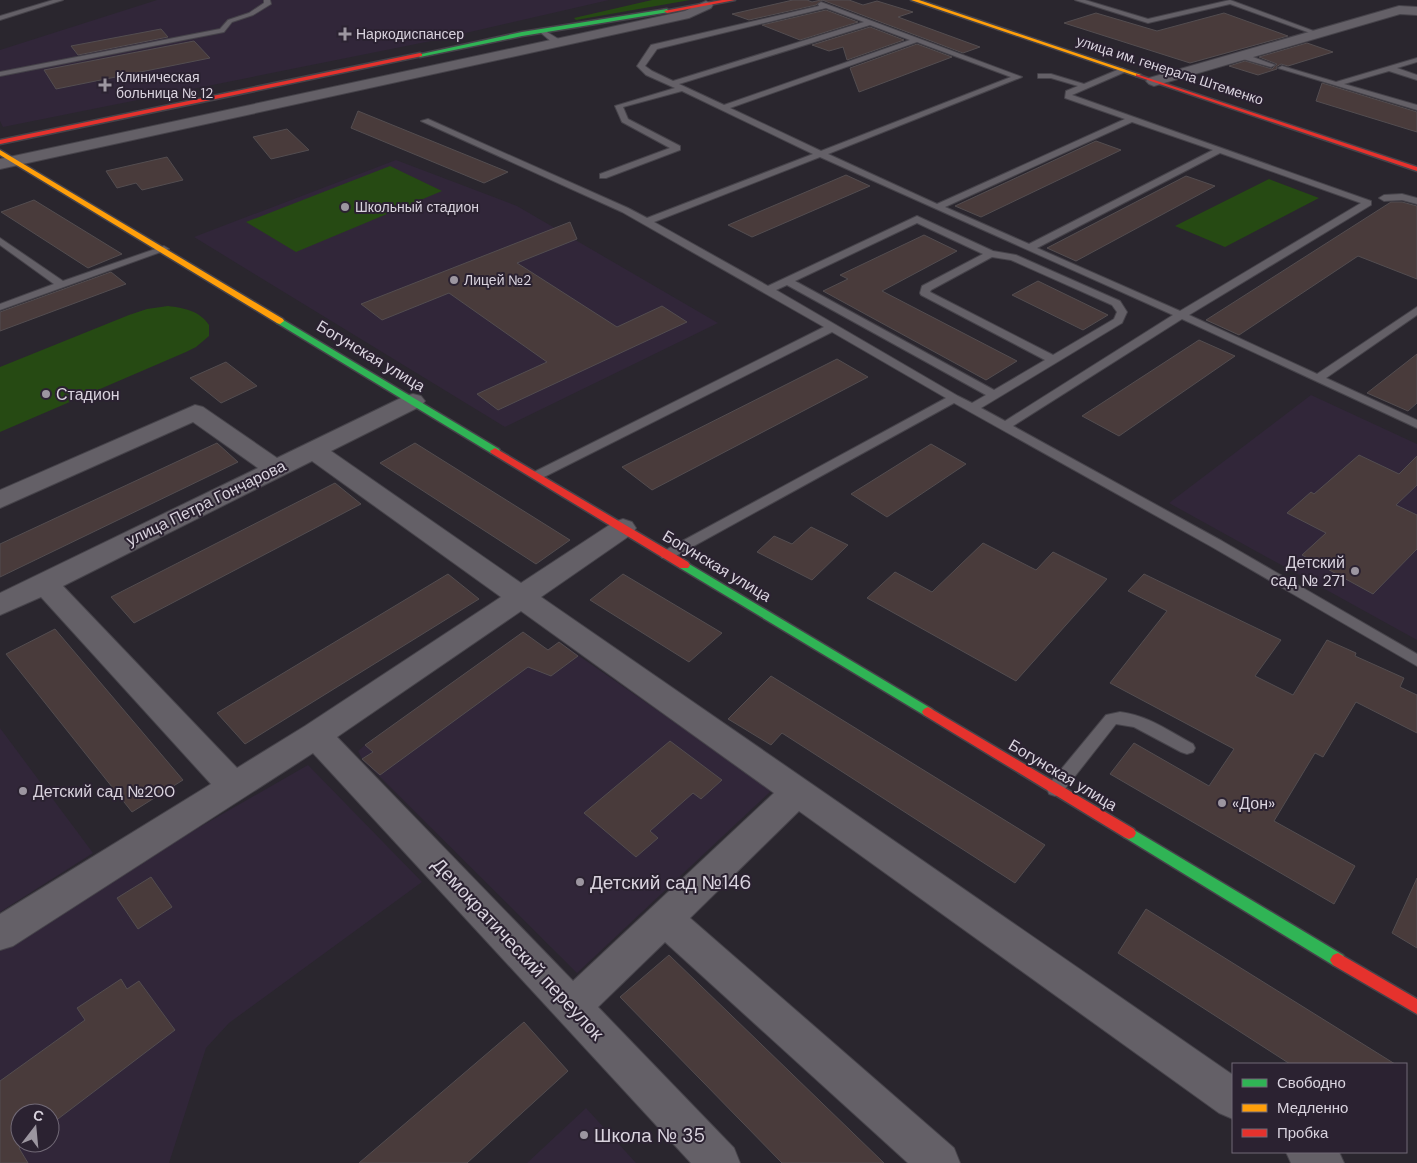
<svg xmlns="http://www.w3.org/2000/svg" width="1417" height="1163" viewBox="0 0 1417 1163" font-family="'DM Sans',sans-serif">
  <rect width="100%" height="100%" fill="#2a262e"/>
  <path fill="#312639" fill-rule="evenodd" d="M157,0H609L431,41L3,127L0,121V50Z
    M396,160L517,206L718,323L505,427L194,237Z
    M1311,395L1417,444V640L1169,503Z
    M523,632L547,650L559,642L772,790L577,973L362,759L358,751L365,745Z
    M0,728L93,853L0,912Z
    M308,765L422,882L229,1023L206,1048L169,1163H0V947L62,906ZM20,1113H50V1143H20Z
    M586,1108L636,1163H527Z"/>
  <path fill="#264a13" d="M652,0H690L576,20L574,18Z
    M390,166L442,191L296,252L246,222Z
    M1269,179L1319,198L1225,247L1175,226Z
    M168,306C184,308 200,311 209,325V336L196,347L186,352L0,432V367L129,315L147,309Z"/>
  <path fill="#493b3b" stroke="#534d50" d="M793,0H807L812,2L821,0H849L863,5L877,1L913,12L898,17L980,47L963,53L822,0L816,5L749,20L732,14Z
    M826,10L858,22L800,40L762,25Z
    M1096,13L1157,31L1224,13L1288,36L1190,63L1064,23Z
    M870,27L904,40L847,60L843,47L829,51L812,45Z
    M161,29L168,37L78,55L71,46Z
    M194,41L210,58L56,89L44,70Z
    M1307,43L1333,52L1288,66L1281,64L1276,67L1277,69L1258,75L1229,66L1245,61L1272,69L1277,64L1259,57Z
    M917,44L952,57L859,92L850,68Z
    M1322,83L1417,112V132L1316,101Z
    M358,111L508,172L484,183L351,128Z
    M287,129L309,150L271,159L253,137Z
    M1096,141L1121,150L981,217L955,206Z
    M167,157L183,180L142,190L136,183L117,188L106,171Z
    M846,175L870,186L752,237L728,225Z
    M1186,176L1215,186L1076,261L1047,248Z
    M34,200L122,254L88,268L1,212Z
    M1391,202H1402L1417,206V279L1358,256L1239,335L1206,320Z
    M570,222L577,239L517,263L617,327L662,306L687,322L498,410L477,394L547,362L449,293L382,320L361,304Z
    M924,235L957,251L882,291L1017,361L986,380L823,291L848,279L840,275Z
    M111,272L126,284L0,331V312Z
    M1038,281L1108,315L1083,330L1012,295Z
    M1199,340L1235,356L1119,436L1082,416Z
    M1417,354V403L1408,411L1367,393Z
    M837,359L868,377L652,490L622,467Z
    M226,362L257,386L221,403L190,378Z
    M217,443L238,462L0,577V544Z
    M415,443L570,540L536,564L380,463Z
    M931,444L966,464L887,517L851,494Z
    M1359,455L1399,474L1417,456V485L1396,505L1417,515V549L1373,594L1302,555L1326,533L1287,513L1311,492L1314,494Z
    M335,483L361,504L134,623L111,597Z
    M811,527L848,545L812,580L757,552L774,536L792,544Z
    M983,543L1036,570L1053,552L1107,579L1016,681L867,598L895,572L932,592Z
    M448,574L479,599L245,744L217,713Z
    M623,574L722,633L689,662L590,600Z
    M1144,574L1281,640L1255,676L1293,695L1327,640L1356,653L1355,656L1404,678L1400,687L1417,695V733L1356,702L1323,757L1315,753L1274,821L1355,866L1334,904L1110,774L1134,743L1209,786L1234,749L1110,683L1167,611L1128,591Z
    M55,629L183,780L132,812L6,654Z
    M523,632L548,650L559,642L578,656L551,676L528,667L380,775L362,759L373,752L365,745Z
    M771,676L1045,845L1015,883L782,733L771,745L728,719Z
    M670,741L722,780L701,799L693,793L650,831L658,838L636,857L584,813Z
    M151,877L172,907L138,929L117,898Z
    M1417,878V948L1392,933Z
    M1146,909L1395,1064H1290L1118,953Z
    M669,955L884,1163H782L620,997Z
    M121,979L127,989L139,981L175,1030L50,1125V1113H20V1143H26L19,1148L28,1163H0V1081L85,1020L77,1008Z
    M524,1022L568,1071L467,1163H359Z"/>
  <g fill="none" stroke-linecap="round" stroke-linejoin="round">
    <defs>
      <path id="lane" d="M53,0H63L0,20V16Z
        M264,0H270L271,4L253,15L232,22L224,32L0,76V72L220,29L228,20L249,13L264,3Z
        M1075,0H1085L1148,19L1230,0L1319,33L1313,34L1230,4L1148,23Z
        M821,2L1022,77L828,154L937,204L1125,119L1065,98L1066,91L1078,86L1051,78H1038V74H1051L1084,84L1122,68L1126,70L1125,72L1072,95L1371,201V205L1189,315L1317,374L1417,307V315L1326,378L1417,420V428L1182,319L1013,426L1222,541L1417,654V666L1212,547L954,403L672,558H662L660,555L662,552L946,398L832,332L542,478H534L532,475L534,472L824,327L622,212L421,121L428,119L628,208L647,218L813,154L682,91L623,107L628,119L680,146V150L606,178H600V174L670,148L622,122L615,106L675,88L646,75L637,66L651,45L819,6L818,4ZM826,8L864,22L673,81L652,71L645,66L657,49ZM870,25L910,40L724,105L679,84ZM917,42L1011,77L821,151L730,108ZM1132,122L1213,150L1029,244L945,207ZM1220,153L1361,203L1180,311L1037,248ZM820,157L1173,315L1005,421L981,408L1122,323L1127,312L1120,301L1016,255L993,251L917,216L768,286L654,222ZM917,223L983,254L922,286L920,293L921,295L1045,360L994,390L795,281ZM992,257L1011,260L1112,305L1117,312L1114,319L1053,355L930,292L931,290ZM787,285L986,395L972,403L958,396L776,290Z
        M542,29L560,40V44H554L540,32L538,31Z
        M1236,53H1242L1275,65L1271,67L1236,57Z
        M1417,58V62L1397,68L1417,75V80L1389,71L1344,84L1417,105V110L1278,68L1282,66L1336,82Z
        M1402,194L1417,198V204L1402,200L1384,201L1379,198L1384,195Z
        M0,238L63,281L161,247L164,246L169,249L0,310V304L54,284L0,245Z
        M1120,712C1147,715 1169,731 1193,744L1195,748L1193,752L1187,754L1181,752L1134,727L1116,724L1061,794L1055,796L1049,794L1047,789L1049,784L1106,715Z"/>
      <path id="street" d="M706,1L713,5L711,8L689,18L0,169V159L685,11Z
        M1399,6L1417,7V15L1400,14L1154,86L1149,84L1146,81L1149,78Z
        M413,394L421,396L425,401L421,406L331,451L521,583L614,522L623,519L632,522L636,528L632,534L541,597L1233,1075V1119L1219,1113L799,811L690,918L954,1148L960,1163H908L665,942L598,1007L734,1148L740,1163H691L313,753L13,946L0,950V914L211,784L41,597L0,615V593L258,468L193,422L0,508V490L195,405L203,407L277,458L405,396ZM312,461L501,597L305,726L237,768L63,586ZM521,611L774,793L573,981L337,737Z
        M1286,1152H1339L1344,1163H1291Z"/>
      <path id="fast" d="M667,9L669,12L522,36L420,57L417,55L522,32Z
        M280,318L499,449L500,451L499,453H491L277,323L276,321Z
        M684,561L932,709L934,712L932,715L928,717L924,715L680,568L678,565Z
        M1129,827L1343,955L1346,960L1343,965L1338,967L1333,965L1124,837L1122,833L1124,829Z"/>
      <path id="slow" d="M911,0H919L1141,75L1136,76Z
        M0,150L283,319L284,321L280,324L277,323L0,155Z"/>
      <path id="jam" d="M722,0H735L667,13L664,11Z
        M420,53L422,54V56L0,144V140Z
        M1136,74L1417,167V171L1136,76Z
        M495,448L688,562L690,565L688,568H680L491,453L490,451Z
        M928,707L1134,829L1136,833L1134,837L1129,839L1124,837L924,715L922,712L924,709Z
        M1338,953L1417,999V1014L1333,965L1330,960L1333,955Z"/>
    </defs>
    <use href="#lane" stroke="#46434a" stroke-width="2"/>
    <use href="#street" stroke="#46434a" stroke-width="2"/>
    <use href="#fast" stroke="#46434a" stroke-width="3"/>
    <use href="#slow" stroke="#46434a" stroke-width="3"/>
    <use href="#jam" stroke="#46434a" stroke-width="3"/>
    <use href="#lane" fill="#646067" fill-rule="evenodd"/>
    <use href="#street" fill="#646067" fill-rule="evenodd"/>
    <use href="#fast" fill="#30b455" fill-rule="evenodd"/>
    <use href="#slow" fill="#ff9f0a" fill-rule="evenodd"/>
    <use href="#jam" fill="#e5322d" fill-rule="evenodd"/>
  </g>
  <g fill="#9c96a0" stroke="#2b2231" stroke-width="2">
    <path d="M342.5 26.5h5v5h5v5h-5v5h-5v-5h-5v-5h5z"/>
    <path d="M102.5 77.5h5v5h5v5h-5v5h-5v-5h-5v-5h5z"/>
    <circle cx="345" cy="207" r="5"/>
    <circle cx="454" cy="280" r="5"/>
    <circle cx="46" cy="394" r="5"/>
    <circle cx="1355" cy="571" r="5"/>
    <circle cx="23" cy="791" r="5"/>
    <circle cx="1222" cy="803" r="5"/>
    <circle cx="580" cy="882" r="5"/>
    <circle cx="584" cy="1135" r="5"/>
  </g>
  <g text-anchor="middle" dominant-baseline="central" stroke-width="4" stroke-linejoin="round" paint-order="stroke">
    <g font-size="14" fill="#d9d3de" stroke="#2b2231" text-anchor="start">
      <text x="356" y="34">Наркодиспансер</text>
      <text x="116" y="77">Клиническая<tspan x="116" dy="16">больница № 12</tspan></text>
      <text x="355" y="207">Школьный стадион</text>
      <text x="464" y="280">Лицей №2</text>
    </g>
    <g font-size="14" fill="#d9d3de" stroke="#2b2231">
      <text transform="translate(1170 70) rotate(18)">улица им. генерала Штеменко</text>
    </g>
    <g font-size="16" fill="#d9d3de" stroke="#2b2231">
      <text transform="translate(371 356) rotate(31)">Богунская улица</text>
      <text transform="translate(206 503) rotate(-26)">улица Петра Гончарова</text>
      <text transform="translate(717 566) rotate(31)">Богунская улица</text>
      <text transform="translate(1063 775) rotate(31)">Богунская улица</text>
    </g>
    <g font-size="16" fill="#d9d3de" stroke="#2b2231" text-anchor="start">
      <text x="56" y="394">Стадион</text>
      <text x="1345" y="562" text-anchor="end">Детский<tspan x="1345" dy="18">сад № 271</tspan></text>
      <text x="33" y="791">Детский сад №200</text>
      <text x="1232" y="803">«Дон»</text>
    </g>
    <g font-size="19" fill="#d9d3de" stroke="#2b2231" text-anchor="start">
      <text x="590" y="882">Детский сад №146</text>
      <text x="594" y="1135">Школа № 35</text>
    </g>
    <g font-size="19" fill="#d9d3de" stroke="#2b2231">
      <text transform="translate(518 949) rotate(47)">Демократический переулок</text>
    </g>
  </g>
  <rect x="1232" y="1063" width="175" height="90" fill="#2b2231" stroke="#716976"/>
  <rect x="1242" y="1079" width="25" height="8" fill="#30b455" stroke="#716976"/>
  <text x="1277" y="1088" font-size="15" fill="#d9d3de">Свободно</text>
  <rect x="1242" y="1104" width="25" height="8" fill="#ff9f0a" stroke="#716976"/>
  <text x="1277" y="1113" font-size="15" fill="#d9d3de">Медленно</text>
  <rect x="1242" y="1129" width="25" height="8" fill="#e5322d" stroke="#716976"/>
  <text x="1277" y="1138" font-size="15" fill="#d9d3de">Пробка</text>
  <g transform="translate(35 1128) rotate(16)"><circle r="24" fill="#2b2231" stroke="#716976"/>
  <path d="M0-4L9 19L0 12L-9 19Z" fill="#9c96a0"/>
  <text y="-8" font-size="14" font-weight="bold" text-anchor="middle" fill="#d9d3de">С</text>
  </g>
</svg>
